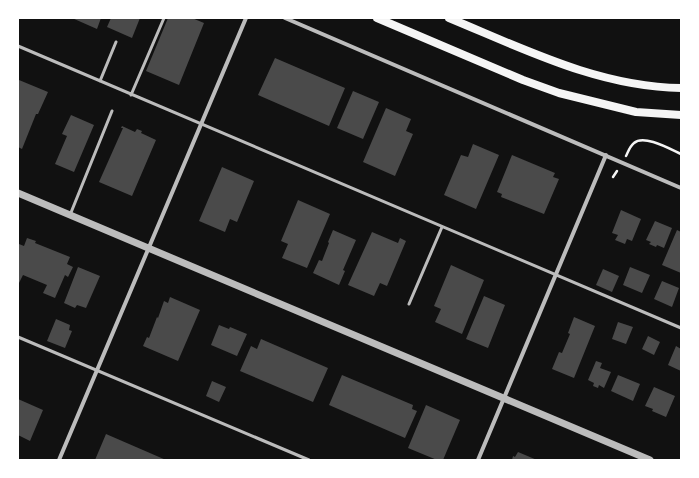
<svg xmlns="http://www.w3.org/2000/svg" width="699" height="478" viewBox="0 0 699 478" font-family="'Noto Sans',sans-serif">
  <rect width="100%" height="100%" fill="#111"/>
  <path fill="#4a4a4a" d="M72,18H101L97,29Z
    M111,18H140L132,38L107,27Z
    M168,18H192L204,23L179,85L146,71Z
    M275,58L345,88L329,126L258,95Z
    M19,80L48,92L38,114H36L22,149L18,147V83Z
    M353,91L379,102L363,139L337,128Z
    M386,108L411,119L406,131L413,134L395,176L363,162Z
    M71,115L94,125L74,172L55,164L67,136L62,134Z
    M122,126L135,132L137,129L142,131L141,133L156,140L132,196L99,182L123,128H121Z
    M473,144L499,155L476,209L444,195L461,155L468,157Z
    M512,155L555,173L553,177L559,179L544,214L501,197L502,194L497,192Z
    M222,167L254,181L237,222L230,219L225,232L199,221Z
    M298,200L330,214L307,268L282,258L288,244L281,241Z
    M621,210L641,219L632,241L627,239L625,244L615,240L618,235L612,233Z
    M655,221L672,228L664,248L657,245L656,247L649,244L651,242L646,240Z
    M333,230L356,240L343,270L345,271L339,285L313,273L319,260L322,261L329,243L328,242Z
    M677,230L681,232V273L662,265Z
    M372,232L398,243L400,238L406,241L387,286L380,283L374,296L348,285Z
    M27,238L36,241L35,243L70,257L67,264L73,267L68,277L65,275L55,298L43,293L47,285L23,275L19,283H18V245L19,244L24,246Z
    M451,265L484,280L462,334L435,322L441,309L434,306Z
    M78,267L100,276L86,308L77,305L75,308L64,303Z
    M630,267L650,275L642,293L623,285Z
    M603,269L619,276L612,292L596,285Z
    M662,281L679,288L672,307L654,299Z
    M484,296L505,305L488,348L466,339Z
    M170,297L200,310L178,361L143,346L147,337L149,338L157,317L158,318L164,301L168,303Z
    M574,317L595,326L574,378L552,369L559,352L562,353L570,334L568,333Z
    M56,319L70,325L69,330L72,331L65,348L47,341Z
    M618,322L633,327L626,344L612,339Z
    M219,325L229,329L230,327L247,334L237,356L211,345Z
    M648,336L660,342L654,355L642,349Z
    M261,339L328,368L313,402L240,371L251,346L257,349Z
    M676,346L681,349V371L668,365Z
    M596,361L602,363L600,368L611,372L604,388L599,385L598,388L593,386L594,383L588,380Z
    M342,375L413,405L412,409L417,411L405,438L329,405Z
    M618,375L640,384L633,401L611,391Z
    M212,381L226,387L219,402L206,396Z
    M654,387L675,396L666,417L652,411L653,409L645,406Z
    M18,399L43,410L30,441L18,435Z
    M426,405L460,420L443,460H437L408,448Z
    M106,434L166,460H95Z
    M518,452L537,460H512L513,456L515,457Z"/>
  <g fill="none" stroke-linecap="round" stroke-linejoin="round">
    <path stroke="#f5f5f5" stroke-width="2.5" d="M626,156C628,152 630,146 634,143C644,134 670,149 681,154
      M613,177L617,171"/>
    <path stroke="#bcbcbc" stroke-width="3" d="M18,46L681,328
      M100,81L116,42
      M131,95L164,18
      M70,215L112,111
      M409,304L442,227
      M18,337L309,460"/>
    <path stroke="#bcbcbc" stroke-width="4" d="M285,18L681,188
      M59,460L246,18
      M478,460L606,155"/>
    <path stroke="#bcbcbc" stroke-width="7" d="M18,193L650,460"/>
    <path stroke="#f5f5f5" stroke-width="8" d="M377,18L523,80L559,93L636,112L681,115
      M449,18C524,49 599,87 681,88"/>
  </g>
  <rect width="699" height="478" fill="none" stroke="#ffffff" stroke-width="38"/>
</svg>
